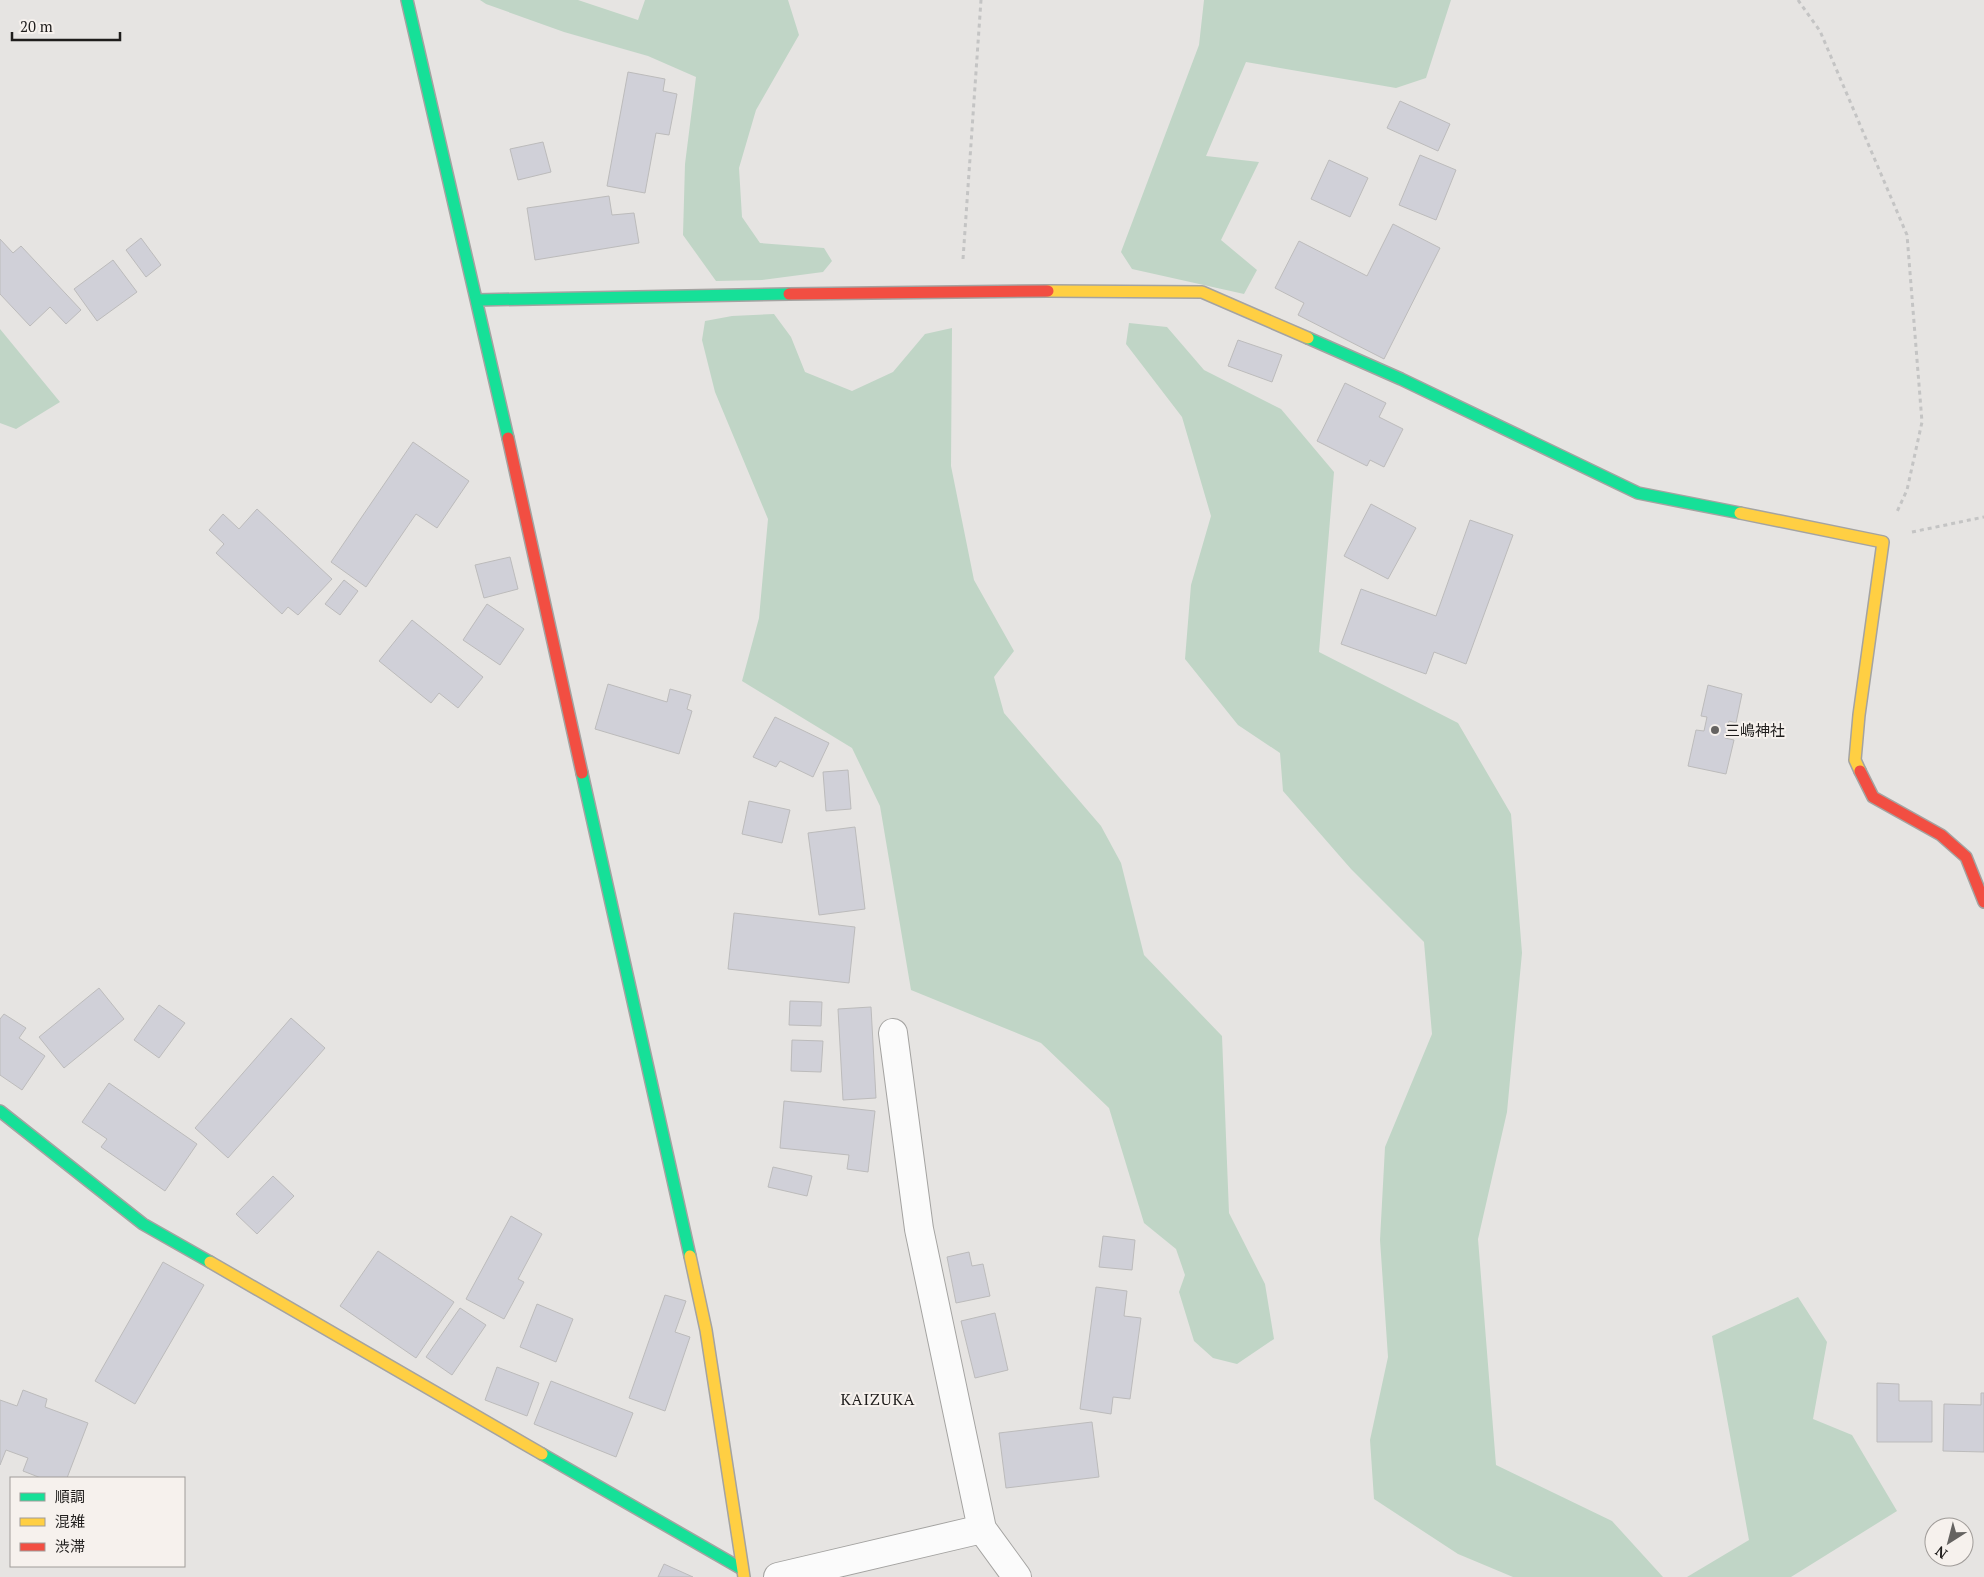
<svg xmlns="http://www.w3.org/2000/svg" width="1984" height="1577" viewBox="0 0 1984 1577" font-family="'PT Serif','Noto Sans JP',serif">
  <rect width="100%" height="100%" fill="#e6e4e2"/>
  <path fill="#c0d5c6" d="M480,0H578L638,20L645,0H788L799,35L756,110L739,168L742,217L760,243L824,248L832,261L823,272L762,280L716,281L683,235L685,164L696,77L648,56L564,32L486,4Z
    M1204,0H1451L1426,78L1396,88L1246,62L1206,156L1259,162L1221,240L1257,270L1244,294L1132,269L1121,252L1199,45Z
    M774,314L791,337L805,372L852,391L893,372L925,334L952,328L951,466L974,580L1014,651L994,677L1004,713L1101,826L1121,863L1144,955L1222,1036L1229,1213L1265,1284L1274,1339L1237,1364L1213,1358L1194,1341L1179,1292L1185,1275L1176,1249L1144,1223L1109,1108L1041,1043L911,990L880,806L852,748L742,681L759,618L768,519L715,392L702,340L705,321L732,316Z
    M1129,323L1167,327L1204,370L1281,409L1334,472L1319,652L1458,723L1511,814L1522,953L1507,1112L1478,1239L1496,1465L1612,1521L1663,1577H1513L1458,1554L1374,1499L1370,1440L1388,1357L1380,1240L1385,1147L1432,1034L1424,942L1351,869L1283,791L1280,753L1238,725L1185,659L1191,585L1211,516L1182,417L1126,344Z
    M0,329L60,402L16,429L0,423Z
    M1798,1297L1827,1342L1813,1419L1852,1435L1897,1511L1791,1577H1687L1749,1540L1712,1336Z"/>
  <path fill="#d0d0d8" stroke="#bcbbbb" d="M628,72L665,79L663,91L677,94L669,135L656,133L645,193L607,186Z
    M1400,101L1450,124L1438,151L1387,128Z
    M543,142L551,172L518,180L510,149Z
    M1420,155L1456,170L1436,220L1399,205Z
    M1329,160L1368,178L1350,217L1311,199Z
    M609,196L612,215L634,213L639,243L535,260L527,208Z
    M1393,224L1440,248L1384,359L1298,315L1304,303L1275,288L1299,241L1367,276Z
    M141,238L161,265L146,277L126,250Z
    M0,239L13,253L21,246L81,310L66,324L50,307L30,326L0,294Z
    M113,260L137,292L97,321L74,289Z
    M1238,340L1282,355L1272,382L1228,366Z
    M1345,383L1386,403L1379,417L1403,429L1384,467L1370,460L1367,466L1317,441Z
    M413,442L469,481L437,528L416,514L366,587L331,562Z
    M1371,504L1416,528L1388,579L1344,556Z
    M257,509L332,579L298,615L288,607L282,614L216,553L224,544L209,530L223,514L239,529Z
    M1470,520L1513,535L1466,664L1434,652L1426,674L1341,644L1361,589L1436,616Z
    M510,557L518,589L484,598L475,565Z
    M344,580L358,591L340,615L325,604Z
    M487,604L524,629L500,665L463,640Z
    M412,620L483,677L458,708L439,693L431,703L379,661Z
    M608,684L667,702L670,689L691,695L687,709L692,711L679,754L595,729Z
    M1708,685L1742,694L1736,723L1729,721L1725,738L1734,740L1726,774L1688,766L1696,730L1704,731L1707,717L1701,716Z
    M775,717L829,743L813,777L780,761L776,767L753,757Z
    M848,770L851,809L826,811L823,772Z
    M749,801L790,810L782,843L742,834Z
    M855,827L865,909L819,915L808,833Z
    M734,913L855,927L849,983L728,969Z
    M99,988L124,1019L64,1068L39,1037Z
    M790,1001L822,1002L821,1026L789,1025Z
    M159,1005L185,1023L159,1058L134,1040Z
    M871,1007L876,1098L843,1100L838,1009Z
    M4,1014L26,1028L19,1038L45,1056L22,1090L0,1075V1019Z
    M291,1018L325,1048L228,1158L195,1128Z
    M792,1040L823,1041L821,1072L791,1071Z
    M109,1083L197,1144L165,1191L101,1147L107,1139L82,1122Z
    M784,1101L875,1111L868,1172L847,1169L849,1155L780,1148Z
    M773,1167L812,1176L807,1196L768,1187Z
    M273,1176L294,1196L257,1234L236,1214Z
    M511,1216L542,1234L518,1279L524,1282L504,1319L466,1299Z
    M1103,1236L1135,1240L1132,1270L1099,1267Z
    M378,1251L454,1302L416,1358L340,1306Z
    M969,1252L972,1266L983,1264L990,1296L956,1303L947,1257Z
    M163,1262L204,1285L135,1404L95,1381Z
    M1096,1287L1127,1291L1124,1316L1141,1318L1130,1399L1113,1397L1111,1414L1080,1409Z
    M665,1295L686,1301L675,1332L690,1337L665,1411L629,1398Z
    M537,1304L573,1319L556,1362L520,1347Z
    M460,1308L486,1325L452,1375L426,1357Z
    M995,1313L1008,1370L975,1378L961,1321Z
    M497,1367L539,1383L527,1416L485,1400Z
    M551,1381L633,1413L616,1457L534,1424Z
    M1877,1383L1899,1384V1401H1932V1442H1877Z
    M23,1390L47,1399L45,1407L88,1423L67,1478H41L23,1471L28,1458L6,1450L0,1465V1400L17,1406Z
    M1981,1393H1984V1452L1943,1451L1944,1404L1981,1405Z
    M1092,1422L1099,1477L1006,1488L999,1433Z
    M664,1564L693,1577H658Z"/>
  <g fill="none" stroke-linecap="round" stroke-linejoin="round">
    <defs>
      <path id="street" d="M982,1529L1017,1577
        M778,1577L982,1529L919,1229L893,1033"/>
      <path id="fast" d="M407,0L508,438
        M477,300L789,294
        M1308,338L1401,379L1638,493L1740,513
        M582,773L690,1256
        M0,1111L143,1224L210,1262
        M542,1454L742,1569"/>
      <path id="slow" d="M1048,291L1202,292L1308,338
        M1740,513L1883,542L1859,715L1855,760L1860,771
        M690,1256L706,1330L744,1577
        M210,1262L542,1454"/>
      <path id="jam" d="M789,294L1048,291
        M508,438L582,773
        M1860,771L1873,797L1941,835L1966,857L1984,902"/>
    </defs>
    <use href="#street" stroke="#a4a3a1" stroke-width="30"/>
    <use href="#fast" stroke="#a4a3a1" stroke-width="14"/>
    <use href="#slow" stroke="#a4a3a1" stroke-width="14"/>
    <use href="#jam" stroke="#a4a3a1" stroke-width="14"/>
    <path stroke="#c4c4c4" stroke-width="3" stroke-dasharray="4 4" stroke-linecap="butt" d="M1798,0L1820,31L1907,235L1922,422L1907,490L1896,514
      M963,259L981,0
      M1912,532L1984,517"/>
    <use href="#street" stroke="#fbfbfb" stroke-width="28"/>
    <use href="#fast" stroke="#16e098" stroke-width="11"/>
    <use href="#slow" stroke="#ffcf43" stroke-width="11"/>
    <use href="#jam" stroke="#f24e42" stroke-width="11"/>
  </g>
  <circle fill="#656361" stroke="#f6f1ed" stroke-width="2" cx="1715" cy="730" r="5"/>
  <g text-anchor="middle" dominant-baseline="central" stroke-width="4" stroke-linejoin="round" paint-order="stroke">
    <g font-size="15" fill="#1f1d1c" stroke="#f6f1ed" text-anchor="start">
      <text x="1725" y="730">三嶋神社</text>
    </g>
    <g font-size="16" letter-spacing="1" fill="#1f1d1c" stroke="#f6f1ed">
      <text x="878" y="1399">KAIZUKA</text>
    </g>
  </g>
  <rect x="10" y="1477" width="175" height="90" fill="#f6f1ed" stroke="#a09c99"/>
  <rect x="20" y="1493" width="25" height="8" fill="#16e098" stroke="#a09c99"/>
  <text x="55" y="1502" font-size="15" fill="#1f1d1c">順調</text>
  <rect x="20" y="1518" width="25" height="8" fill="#ffcf43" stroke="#a09c99"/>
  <text x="55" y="1527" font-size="15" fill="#1f1d1c">混雑</text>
  <rect x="20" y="1543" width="25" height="8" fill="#f24e42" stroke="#a09c99"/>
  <text x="55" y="1552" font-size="15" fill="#1f1d1c">渋滞</text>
  <g transform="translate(1949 1542) rotate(216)"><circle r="24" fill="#f6f1ed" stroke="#a09c99"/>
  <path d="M0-4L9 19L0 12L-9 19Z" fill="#656361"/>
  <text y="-8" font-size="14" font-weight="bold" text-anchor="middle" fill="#1f1d1c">N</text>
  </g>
  <path d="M12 32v8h108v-8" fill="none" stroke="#1f1d1c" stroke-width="2.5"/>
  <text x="20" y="32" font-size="15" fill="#1f1d1c" stroke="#f6f1ed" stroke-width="4" paint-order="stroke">20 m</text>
</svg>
